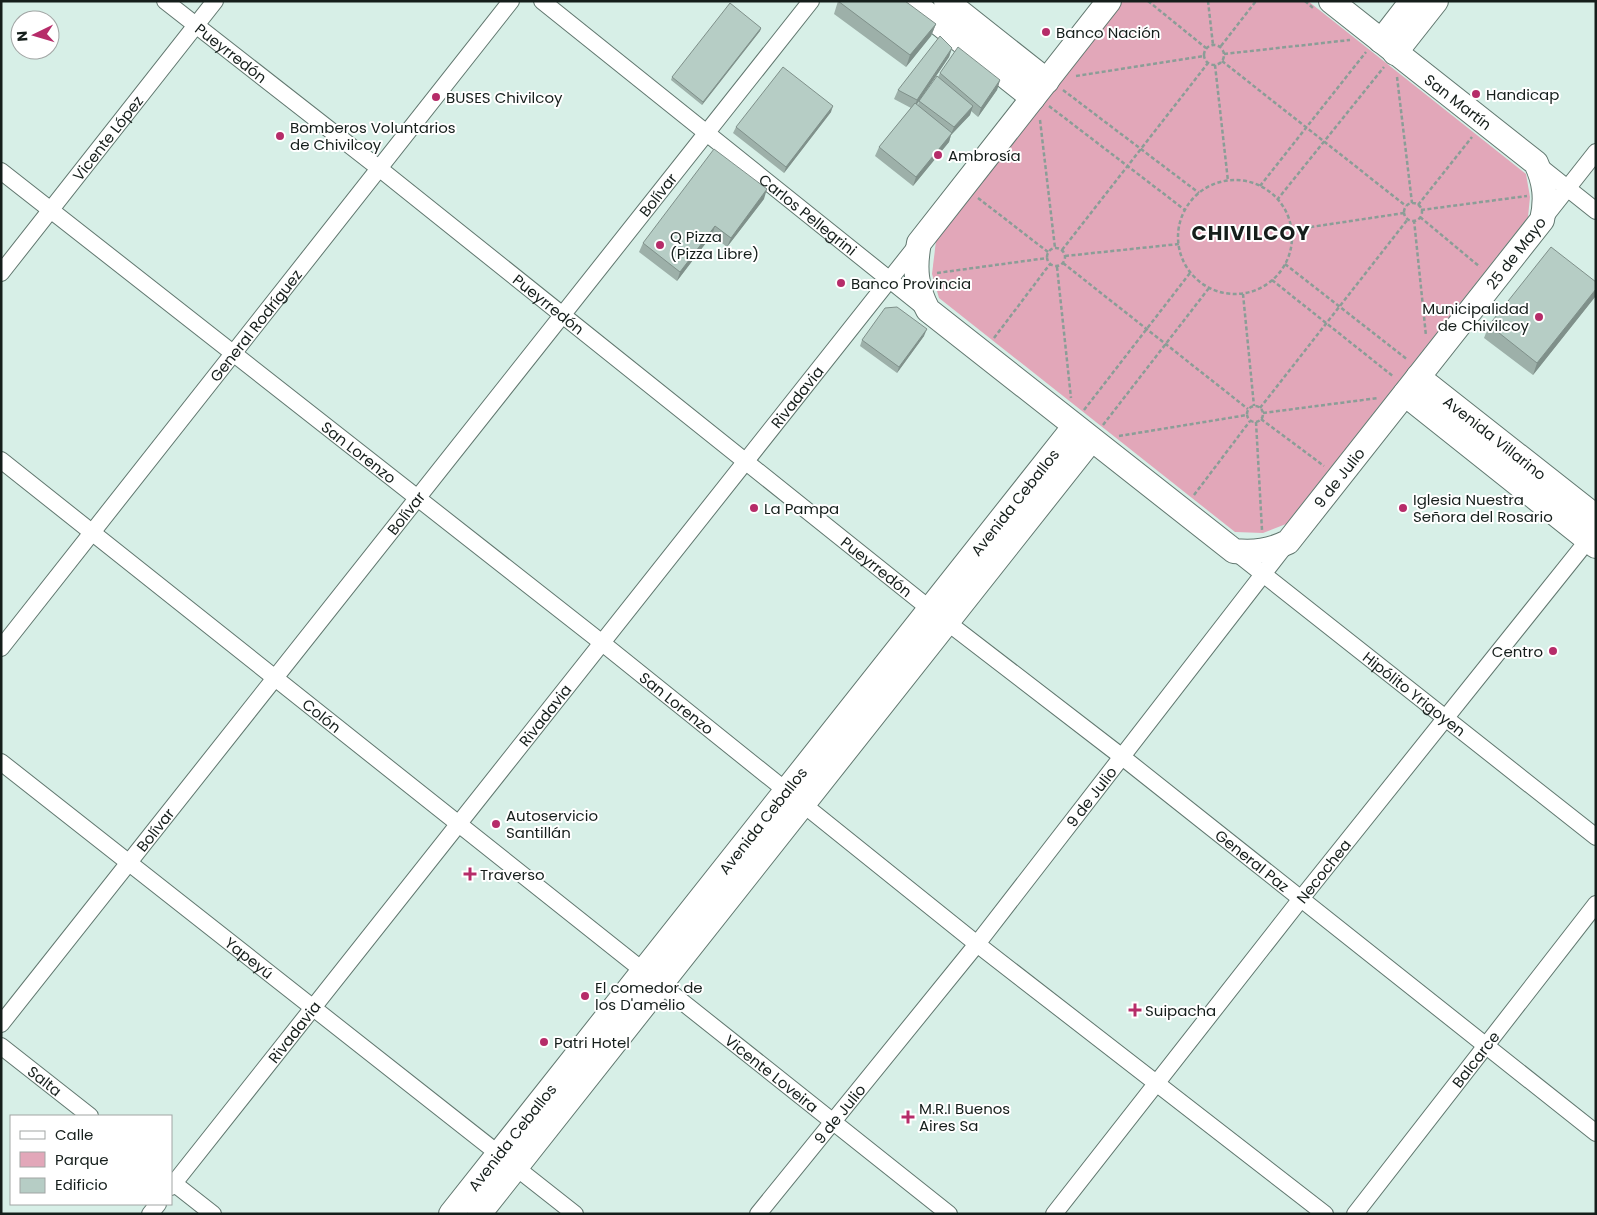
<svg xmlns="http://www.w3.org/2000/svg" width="1597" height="1215" viewBox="0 0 1597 1215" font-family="Poppins,sans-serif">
  <rect width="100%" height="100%" fill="#d7efe7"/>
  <path fill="#e2a7b9" d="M1120,1H1308L1526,174L1530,197L1528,217L1286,524L1263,533L1235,532L939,298L932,274L936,241Z"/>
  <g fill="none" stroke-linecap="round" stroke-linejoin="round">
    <defs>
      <g id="street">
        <path id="s1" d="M165,1L380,169L930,609L1121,756L1596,1133"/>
        <path id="s2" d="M542,1L926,309"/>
        <path d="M1537,164L1596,211"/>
        <path id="s3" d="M1,171L601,642L977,944L1325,1214"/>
        <path d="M1544,218L1596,152"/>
        <path id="s4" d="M1,273L215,1"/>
        <path id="s5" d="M1,460L949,1214"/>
        <path id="s6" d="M1234,551L1596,837"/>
        <path id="s7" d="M1,648L511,1"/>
        <path id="s8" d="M1,762L575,1214"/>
        <path id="s9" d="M1,1024L811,1"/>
        <path id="s10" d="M1,1046L90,1116"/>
        <path d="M171,1181L213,1214"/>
        <path id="s11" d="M171,1187L917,245"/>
        <path d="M150,1214L158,1204"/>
        <path id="s12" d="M758,1214L977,944L1288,542"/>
        <path id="s13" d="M1054,1214L1300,900L1596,530"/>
        <path id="s14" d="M1355,1214L1596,904"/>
      </g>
      <g id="secondary">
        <path d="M911,1L1033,98"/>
        <path d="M946,1L1047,81"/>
        <path id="s15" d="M1109,1L919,243C914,268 916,288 928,310L1234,551C1254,553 1270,551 1288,542L1542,220C1547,199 1545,182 1536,163L1331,1"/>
        <path d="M1381,41L1412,1"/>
        <path d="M1395,53L1436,1"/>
        <path id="s16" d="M1418,377L1596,517"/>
        <path d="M1405,394L1596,546"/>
        <path id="s17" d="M451,1214L1074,427"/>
        <path d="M479,1214L1091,440"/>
      </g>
    </defs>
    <use href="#street" stroke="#61776f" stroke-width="18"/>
    <use href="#secondary" stroke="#61776f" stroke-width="26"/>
    <path stroke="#8b9d97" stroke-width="2.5" stroke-dasharray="4 2.5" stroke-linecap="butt" d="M1148,1L1206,48
      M1208,1L1213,45
      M1305,1L1313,8
      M1204 55a10 10 0 1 1 20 0a10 10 0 1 1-20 0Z
      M1221,46L1256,1
      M1224,54L1350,40
      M1222,61L1406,206
      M1215,65L1228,181
      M1076,76L1204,56
      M1397,77L1412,203
      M1063,90L1199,193
      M1049,106L1185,210
      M1040,120L1055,248
      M1178 237a57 57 0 1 1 114 0a57 57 0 1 1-114 0Z
      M1260,186L1366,52
      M978,198L1048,252
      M1277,200L1384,67
      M1404 212a9 9 0 1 1 18 0a9 9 0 1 1-18 0Z
      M1418,205L1472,137
      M1421,210L1527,196
      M1420,217L1480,267
      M1414,220L1426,336
      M1291,230L1404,213
      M1047 257a9 9 0 1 1 18 0a9 9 0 1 1-18 0Z
      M1062,250L1208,63
      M1065,256L1179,244
      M1063,263L1248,409
      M1285,264L1408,360
      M1057,267L1071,398
      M937,273L1047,258
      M1272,280L1394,377
      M1243,294L1254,406
      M994,338L1050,264
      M1247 414a8 8 0 1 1 16 0a8 8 0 1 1-16 0Z
      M1260,408L1408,219
      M1084,410L1190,273
      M1263,413L1378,398
      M1261,419L1324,466
      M1256,422L1262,530
      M1103,425L1209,288
      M1119,436L1247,415
      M1194,495L1250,421"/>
    <use href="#street" stroke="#fff" stroke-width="16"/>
    <use href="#secondary" stroke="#fff" stroke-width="24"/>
  </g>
  <path fill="#9db0a9" d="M838,1L936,24L931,36L906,67L834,14Z
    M761,28L760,31L702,105L671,80L672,77Z
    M952,48L949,57L917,104L918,105L919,101L938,77L940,73L1000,80L997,90L978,117L971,111L970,115L951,135L949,142L913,186L875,156L879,147L911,108L894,99L898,90Z
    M831,112L784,173L733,133L736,127Z
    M764,199L727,247L712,235L677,281L639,252L643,243Z
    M1596,282V294L1595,297L1533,375L1484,338L1489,325Z
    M924,336L897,373L860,346L862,340Z"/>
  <path fill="#7f908a" d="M936,24L931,36L906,67L910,55Z
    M761,28L760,31L702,105L703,102Z
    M952,48L949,57L913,110L917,100Z
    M1000,80L997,90L978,117L981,108Z
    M833,106L831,112L784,173L786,167Z
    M973,106L970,115L951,135L949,142L913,186L916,177L951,134L954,127Z
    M767,189L764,199L727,247L731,238Z
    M715,226L712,235L677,281L680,272Z
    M1596,289V294L1595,297L1533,375L1537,363Z
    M927,329L924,336L897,373L899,367Z"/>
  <path fill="#b6cdc5" stroke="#7f908a" d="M838,1H905L936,24L910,55Z
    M730,3L761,28L703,102L672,77Z
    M940,36L952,48L917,100L898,90Z
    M958,47L1000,80L981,108L940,73Z
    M783,67L833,106L786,167L736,127Z
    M937,76L973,106L954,127L919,101Z
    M915,103L952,133L916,177L879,147Z
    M714,149L767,189L731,238L715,226L680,272L643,243Z
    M1551,247L1596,282V289L1537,363L1489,325Z
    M897,307L927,329L899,367L862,340L885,308Z"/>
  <g fill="#b62c69" stroke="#fff" stroke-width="2">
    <circle cx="1046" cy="32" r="5"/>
    <circle cx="1476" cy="94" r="5"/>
    <circle cx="436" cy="97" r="5"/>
    <circle cx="280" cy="136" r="5"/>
    <circle cx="938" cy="155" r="5"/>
    <circle cx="660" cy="245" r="5"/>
    <circle cx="841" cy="283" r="5"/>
    <circle cx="1539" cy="317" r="5"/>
    <circle cx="754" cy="508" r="5"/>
    <circle cx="1403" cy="508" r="5"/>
    <circle cx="1553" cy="651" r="5"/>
    <circle cx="496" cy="824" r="5"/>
    <path d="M467.5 866.5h5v5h5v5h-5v5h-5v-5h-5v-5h5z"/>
    <circle cx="585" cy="996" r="5"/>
    <path d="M1132.5 1002.5h5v5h5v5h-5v5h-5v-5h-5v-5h5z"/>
    <circle cx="544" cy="1042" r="5"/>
    <path d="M905.5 1109.5h5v5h5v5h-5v5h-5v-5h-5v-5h5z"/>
  </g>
  <g text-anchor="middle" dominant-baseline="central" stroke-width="4" stroke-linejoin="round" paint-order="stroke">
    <g font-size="15" fill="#151e1b" stroke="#fff" text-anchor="start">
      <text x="1056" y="32">Banco Nación</text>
      <text x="1486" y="94">Handicap</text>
      <text x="446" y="97">BUSES Chivilcoy</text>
      <text x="290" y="127">Bomberos Voluntarios<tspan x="290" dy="17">de Chivilcoy</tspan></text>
      <text x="948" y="155">Ambrosía</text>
      <text x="670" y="236">Q Pizza<tspan x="670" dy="17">(Pizza Libre)</tspan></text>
      <text x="851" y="283">Banco Provincia</text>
      <text x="1529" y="308" text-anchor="end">Municipalidad<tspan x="1529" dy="17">de Chivilcoy</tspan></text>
      <text x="1413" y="499">Iglesia Nuestra<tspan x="1413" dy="17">Señora del Rosario</tspan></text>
      <text x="764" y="508">La Pampa</text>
      <text x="1543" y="651" text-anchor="end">Centro</text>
      <text x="506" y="815">Autoservicio<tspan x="506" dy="17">Santillán</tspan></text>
      <text x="480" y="874">Traverso</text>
      <text x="595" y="987">El comedor de<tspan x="595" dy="17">los D'amelio</tspan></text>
      <text x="1145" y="1010">Suipacha</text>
      <text x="554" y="1042">Patri Hotel</text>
      <text x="919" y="1108">M.R.I Buenos<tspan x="919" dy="17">Aires Sa</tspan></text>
    </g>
    <g font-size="15" fill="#151e1b" stroke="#fff">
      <text stroke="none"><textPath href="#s1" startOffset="84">Pueyrredón</textPath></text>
      <text transform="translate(1458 102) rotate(38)">San Martín</text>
      <text stroke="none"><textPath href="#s4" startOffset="172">Vicente López</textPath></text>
      <text stroke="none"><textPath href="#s9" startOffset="1058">Bolívar</textPath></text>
      <text stroke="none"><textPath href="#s2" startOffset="341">Carlos Pellegrini</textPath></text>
      <text transform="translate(1516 253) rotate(-52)">25 de Mayo</text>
      <text stroke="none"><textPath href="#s1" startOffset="489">Pueyrredón</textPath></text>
      <text stroke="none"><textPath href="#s7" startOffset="411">General Rodríguez</textPath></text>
      <text stroke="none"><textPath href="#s11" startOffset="1008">Rivadavia</textPath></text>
      <text stroke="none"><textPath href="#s16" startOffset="98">Avenida Villarino</textPath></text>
      <text stroke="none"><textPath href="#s3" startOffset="455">San Lorenzo</textPath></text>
      <text stroke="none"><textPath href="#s15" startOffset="904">9 de Julio</textPath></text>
      <text stroke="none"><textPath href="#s17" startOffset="908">Avenida Ceballos</textPath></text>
      <text stroke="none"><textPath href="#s9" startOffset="652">Bolívar</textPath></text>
      <text stroke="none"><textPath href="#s1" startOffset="909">Pueyrredón</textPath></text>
      <text stroke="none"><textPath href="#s6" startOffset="230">Hipólito Yrigoyen</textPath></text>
      <text stroke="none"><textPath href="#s3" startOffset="860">San Lorenzo</textPath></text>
      <text stroke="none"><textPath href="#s11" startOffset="602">Rivadavia</textPath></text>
      <text stroke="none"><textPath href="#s5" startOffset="410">Colón</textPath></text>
      <text stroke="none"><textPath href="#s12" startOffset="534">9 de Julio</textPath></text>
      <text stroke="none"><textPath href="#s17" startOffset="502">Avenida Ceballos</textPath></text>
      <text stroke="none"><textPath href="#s9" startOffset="248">Bolívar</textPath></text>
      <text stroke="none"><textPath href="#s1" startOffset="1386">General Paz</textPath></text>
      <text stroke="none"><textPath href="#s13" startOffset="436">Necochea</textPath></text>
      <text stroke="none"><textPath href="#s8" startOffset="316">Yapeyú</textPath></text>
      <text stroke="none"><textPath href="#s11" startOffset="198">Rivadavia</textPath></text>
      <text stroke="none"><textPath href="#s14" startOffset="196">Balcarce</textPath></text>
      <text stroke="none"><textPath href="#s5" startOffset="985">Vicente Loveira</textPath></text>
      <text stroke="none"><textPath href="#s10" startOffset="56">Salta</textPath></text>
      <text stroke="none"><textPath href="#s12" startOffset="129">9 de Julio</textPath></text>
      <text stroke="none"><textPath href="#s17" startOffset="98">Avenida Ceballos</textPath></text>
    </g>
    <g font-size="20" font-weight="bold" letter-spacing="1" fill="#151e1b" stroke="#fff">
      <text x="1251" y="233">CHIVILCOY</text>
    </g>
  </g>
  <rect width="1597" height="1215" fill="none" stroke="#151e1b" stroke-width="5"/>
  <rect x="10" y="1115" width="162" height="90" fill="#ffffff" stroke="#a1a5a4"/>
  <rect x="20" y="1131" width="25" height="8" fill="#ffffff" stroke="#a1a5a4"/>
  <text x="55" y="1140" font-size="15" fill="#151e1b">Calle</text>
  <rect x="20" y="1152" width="25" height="15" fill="#e2a7b9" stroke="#a1a5a4"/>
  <text x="55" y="1165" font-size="15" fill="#151e1b">Parque</text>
  <rect x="20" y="1178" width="25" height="15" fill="#b6cdc5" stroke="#a1a5a4"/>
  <text x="55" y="1190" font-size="15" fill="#151e1b">Edificio</text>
  <g transform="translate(35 35) rotate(265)"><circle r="24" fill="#ffffff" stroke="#a1a5a4"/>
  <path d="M0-4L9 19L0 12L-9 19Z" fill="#b62c69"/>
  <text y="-8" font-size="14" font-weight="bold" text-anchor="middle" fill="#151e1b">N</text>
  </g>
</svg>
